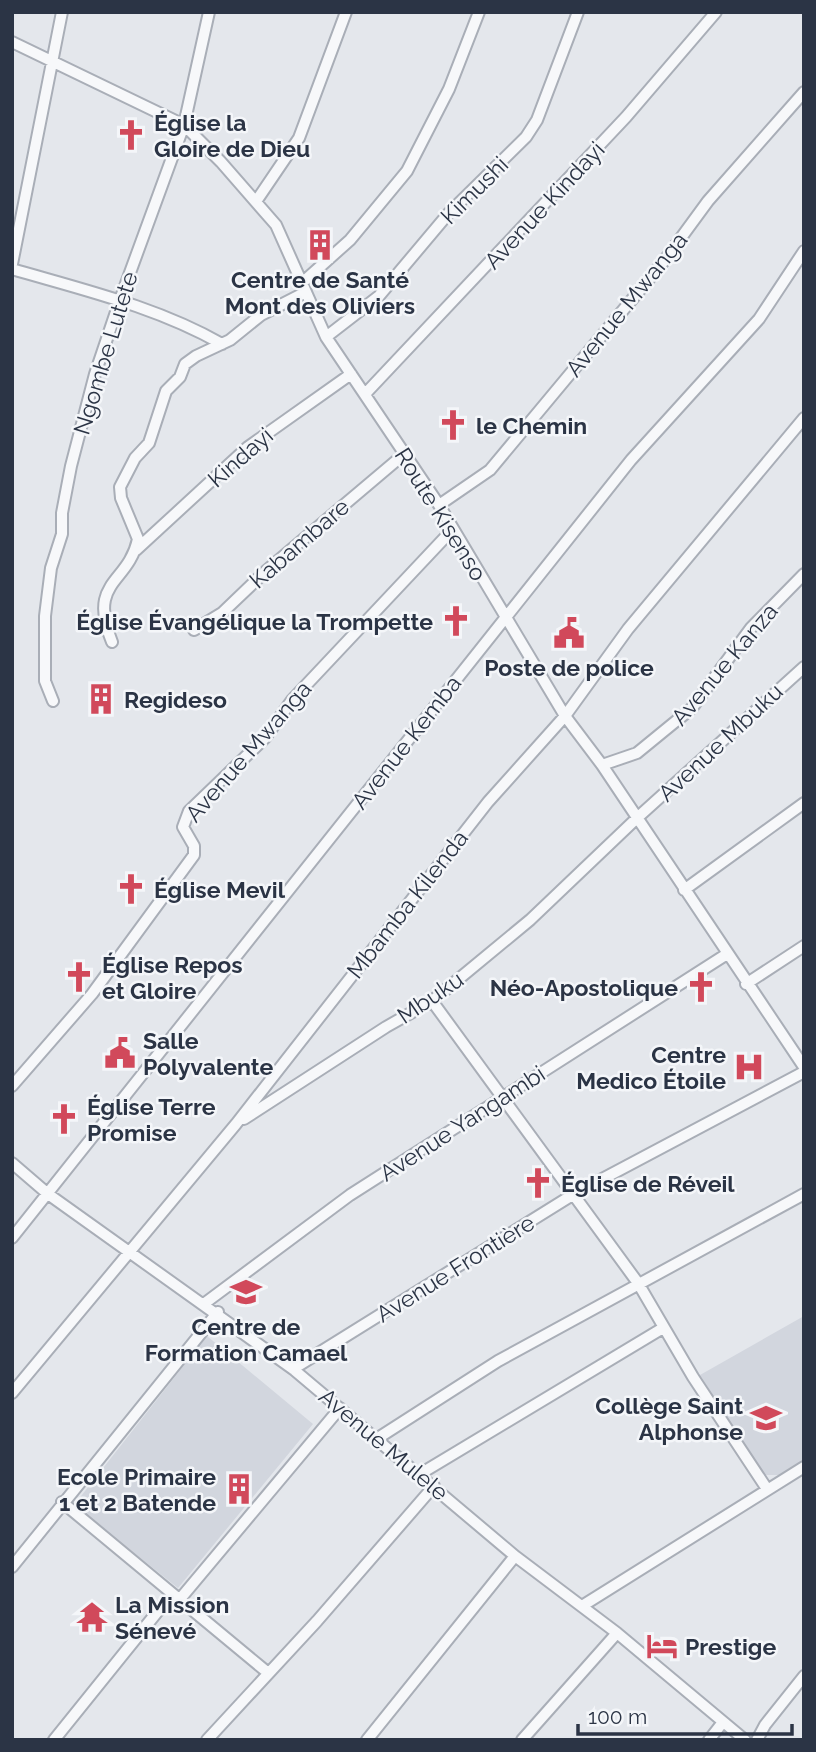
<svg xmlns="http://www.w3.org/2000/svg" width="816" height="1752" viewBox="0 0 816 1752" font-family="Raleway,sans-serif">
  <rect width="100%" height="100%" fill="#e4e7ec"/>
  <path fill="#d2d6de" d="M804,1316V1462L782,1475H764L700,1375Z
    M207,1336L313,1424L178,1588L74,1505Z"/>
  <g fill="none" stroke-linecap="round" stroke-linejoin="round">
    <defs>
      <path id="street" d="M12,42L184,125L221,162L276,225L326,337L439,505L565,716L602,765L804,1067
        M257,200L299,138L346,12
        M12,264L62,12
        M12,269C84,290 157,307 222,344
        M303,282L350,240L407,171L449,89L479,12
        M326,337L379,296L448,214L526,137L537,120L578,12
        M366,393L626,117L716,12
        M439,505L490,470L664,261L708,201L804,92
        M136,550L248,447L351,374
        M194,630L222,613L267,570L403,455
        M112,642C87,580 128,585 138,539L121,498L120,487L135,458L149,443L166,391L180,377L185,364L196,356L230,340L261,315L306,292
        M53,701L45,681V616L51,568L62,534V513L71,466L95,374L120,300L184,125L209,12
        M602,765L637,753L692,708L751,628L804,574
        M684,890L804,803
        M746,984L804,946
        M432,1001L638,1283L693,1377L767,1489
        M12,1086L92,994L194,855V846L183,827L189,811L265,738L292,700L452,530
        M244,1119L386,1027L432,1001L530,920L637,818L804,667
        M12,1163L48,1194L293,1369L515,1556L617,1633L745,1740
        M12,1238L631,460L759,319L804,251
        M205,1303L350,1195L727,954
        M293,1369L574,1194L804,1072
        M12,1393L236,1124L488,802L565,716L628,629L804,418
        M378,1438L498,1361L804,1194
        M420,1474L663,1328
        M62,1502L267,1672
        M12,1567L218,1312
        M582,1606L804,1467
        M54,1740L162,1606L180,1599L340,1408
        M207,1740L317,1621L434,1486
        M367,1740L515,1556
        M522,1740L617,1633
        M709,1740L723,1722
        M757,1740L765,1725L804,1676"/>
    </defs>
    <use href="#street" stroke="#a9aeb7" stroke-width="14"/>
    <use href="#street" stroke="#f7f8fa" stroke-width="10"/>
  </g>
  <defs>
    <symbol id="church-bare" viewBox="-9 -9 18 18"><path d="M-1.2-6h2.4v3.5h3.3v2.4h-3.3V6h-2.4V-.1h-3.3v-2.4h3.3Z" fill="#d1495b" stroke="#f4f6f9" stroke-width="2.5" paint-order="stroke"/></symbol>
    <symbol id="building-bare" viewBox="-9 -9 18 18"><path d="M-4-6H4V6H1V3H-1V6H-4ZM-2.5-4.3h1.7v1.8h-1.7ZM.8-4.3h1.7v1.8H.8ZM-2.5-1h1.7V.8h-1.7ZM.8-1h1.7V.8H.8Z" fill="#d1495b" stroke="#f4f6f9" stroke-width="2.5" paint-order="stroke"/></symbol>
    <symbol id="civic-bare" viewBox="-9 -9 18 18"><path d="M-.6-6.5H3V-4.5H.6V-3L4-1V1h2V6H-6V1h2V-1L-.6-3ZM-1.2 2.5V6h2.4V2.5Z" fill="#d1495b" stroke="#f4f6f9" stroke-width="2.5" paint-order="stroke"/></symbol>
    <symbol id="hospital-bare" viewBox="-9 -9 18 18"><path d="M-5-5h3v3.5h4V-5h3V5h-3V1.5h-4V5h-3Z" fill="#d1495b" stroke="#f4f6f9" stroke-width="2.5" paint-order="stroke"/></symbol>
    <symbol id="school-bare" viewBox="-9 -9 18 18"><path d="M0-5L7-2L0 1L-7-2ZM-4 1L0 2.5L4 1V4Q0 6-4 4Z" fill="#d1495b" stroke="#f4f6f9" stroke-width="2.5" paint-order="stroke"/></symbol>
    <symbol id="temple-bare" viewBox="-9 -9 18 18"><path d="M0-6L5-2H3V0L6.5 2.5H4V6H1.5V3h-3V6H-4V2.5H-6.5L-3 0V-2H-5Z" fill="#d1495b" stroke="#f4f6f9" stroke-width="2.5" paint-order="stroke"/></symbol>
    <symbol id="hotel-bare" viewBox="-9 -9 18 18"><path d="M-6-4.5h1.5V1H6V5H4.5V3h-9V5H-6ZM-4 0a1.8 1.8 0 1 1 3.6 0ZM.5 0V-2.5h3Q6-2.5 6 0Z" fill="#d1495b" stroke="#f4f6f9" stroke-width="2.5" paint-order="stroke"/></symbol>
  </defs>
  <g fill-rule="evenodd">
    <use href="#church-bare" x="109" y="113" width="44" height="44"/>
    <use href="#building-bare" x="298" y="223" width="44" height="44"/>
    <use href="#church-bare" x="431" y="403" width="44" height="44"/>
    <use href="#church-bare" x="434" y="599" width="44" height="44"/>
    <use href="#civic-bare" x="547" y="611" width="44" height="44"/>
    <use href="#building-bare" x="79" y="677" width="44" height="44"/>
    <use href="#church-bare" x="109" y="867" width="44" height="44"/>
    <use href="#church-bare" x="57" y="955" width="44" height="44"/>
    <use href="#church-bare" x="679" y="965" width="44" height="44"/>
    <use href="#civic-bare" x="98" y="1031" width="44" height="44"/>
    <use href="#hospital-bare" x="727" y="1045" width="44" height="44"/>
    <use href="#church-bare" x="42" y="1097" width="44" height="44"/>
    <use href="#church-bare" x="516" y="1161" width="44" height="44"/>
    <use href="#school-bare" x="224" y="1270" width="44" height="44"/>
    <use href="#school-bare" x="744" y="1396" width="44" height="44"/>
    <use href="#building-bare" x="217" y="1467" width="44" height="44"/>
    <use href="#temple-bare" x="70" y="1595" width="44" height="44"/>
    <use href="#hotel-bare" x="640" y="1624" width="44" height="44"/>
  </g>
  <g text-anchor="middle" dominant-baseline="central" stroke-width="5" stroke-linejoin="round" paint-order="stroke">
    <g font-size="23" font-weight="bold" fill="#2b3445" stroke="#f4f6f9" text-anchor="start">
      <text x="154" y="122">Église la<tspan x="154" dy="26">Gloire de Dieu</tspan></text>
      <text x="320" y="279" text-anchor="middle">Centre de Santé<tspan x="320" dy="26">Mont des Oliviers</tspan></text>
      <text x="476" y="425">le Chemin</text>
      <text x="433" y="621" text-anchor="end">Église Évangélique la Trompette</text>
      <text x="569" y="667" text-anchor="middle">Poste de police</text>
      <text x="124" y="699">Regideso</text>
      <text x="154" y="889">Église Mevil</text>
      <text x="102" y="964">Église Repos<tspan x="102" dy="26">et Gloire</tspan></text>
      <text x="678" y="987" text-anchor="end">Néo-Apostolique</text>
      <text x="143" y="1040">Salle<tspan x="143" dy="26">Polyvalente</tspan></text>
      <text x="726" y="1054" text-anchor="end">Centre<tspan x="726" dy="26">Medico Étoile</tspan></text>
      <text x="87" y="1106">Église Terre<tspan x="87" dy="26">Promise</tspan></text>
      <text x="561" y="1183">Église de Réveil</text>
      <text x="246" y="1326" text-anchor="middle">Centre de<tspan x="246" dy="26">Formation Camael</tspan></text>
      <text x="743" y="1405" text-anchor="end">Collège Saint<tspan x="743" dy="26">Alphonse</tspan></text>
      <text x="216" y="1476" text-anchor="end">Ecole Primaire<tspan x="216" dy="26">1 et 2 Batende</tspan></text>
      <text x="115" y="1604">La Mission<tspan x="115" dy="26">Sénevé</tspan></text>
      <text x="685" y="1646">Prestige</text>
    </g>
    <g font-size="23" fill="#2b3445" stroke="#f4f6f9">
      <text transform="translate(474 190) rotate(-45)">Kimushi</text>
      <text transform="translate(544 205) rotate(-47)">Avenue Kindayi</text>
      <text transform="translate(626 304) rotate(-51)">Avenue Mwanga</text>
      <text transform="translate(105 353) rotate(-73)">Ngombe Lutete</text>
      <text transform="translate(240 457) rotate(-41)">Kindayi</text>
      <text transform="translate(441 514) rotate(58)">Route Kisenso</text>
      <text transform="translate(299 543) rotate(-41)">Kabambare</text>
      <text transform="translate(724 664) rotate(-50)">Avenue Kanza</text>
      <text transform="translate(406 742) rotate(-52)">Avenue Kemba</text>
      <text transform="translate(720 742) rotate(-43)">Avenue Mbuku</text>
      <text transform="translate(248 751) rotate(-49)">Avenue Mwanga</text>
      <text transform="translate(407 904) rotate(-52)">Mbamba Kilenda</text>
      <text transform="translate(430 997) rotate(-34)">Mbuku</text>
      <text transform="translate(462 1123) rotate(-33)">Avenue Yangambi</text>
      <text transform="translate(455 1268) rotate(-32)">Avenue Frontière</text>
      <text transform="translate(384 1444) rotate(40)">Avenue Mulele</text>
    </g>
  </g>
  <rect width="816" height="1752" fill="none" stroke="#2b3445" stroke-width="28"/>
  <path d="M578 1724v10h214v-10" fill="none" stroke="#2b3445" stroke-width="3.5"/>
  <text x="588" y="1724" font-size="21" fill="#2b3445" stroke="#f4f6f9" stroke-width="5" paint-order="stroke">100 m</text>
</svg>
